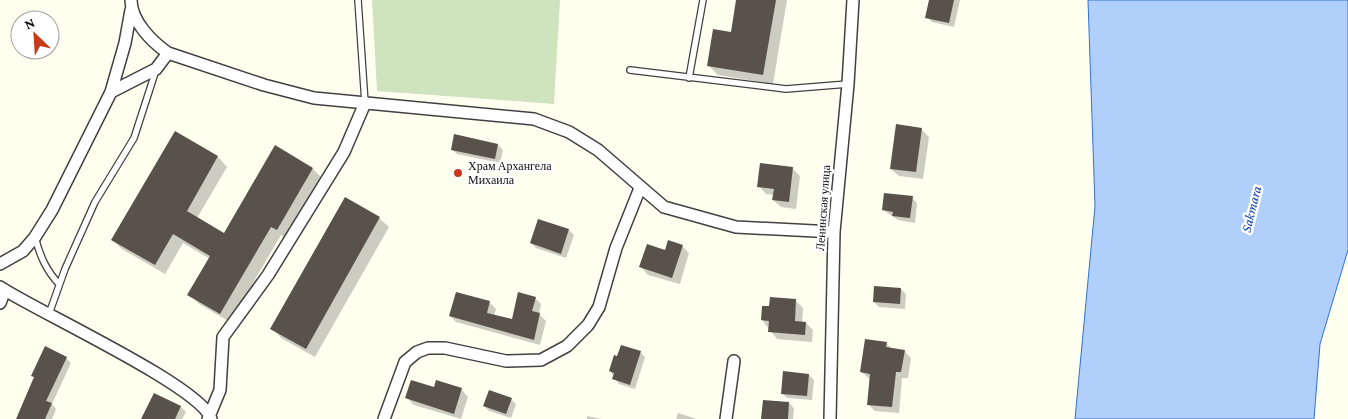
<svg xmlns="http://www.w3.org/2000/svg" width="1348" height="419" viewBox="0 0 1348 419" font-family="'Crimson Pro',serif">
  <rect width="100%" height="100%" fill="#fffff0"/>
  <path fill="#cfe3be" d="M372,0H560L554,104L377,91Z"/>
  <path fill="#b0cffb" stroke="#3171d7" d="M1088,0H1348V250L1320,344L1314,419H1075L1095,206Z"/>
  <path fill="#0003" d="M737,0H787L773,84L718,75L708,65L732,34Z
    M931,0H960L954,27L932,22L927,17Z
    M921,129L929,137L923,179L899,176L891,169Z
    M175,133L218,157L227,167L197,218L224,234L313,169L322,178L287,239L281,235L230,322L199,304L189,294L210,259L183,243L165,274L122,249L112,240Z
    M498,145L503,150L500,163L457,154L452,149Z
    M792,168L800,176L796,209L781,207L773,200L774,195L766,194L759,186Z
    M912,198L917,203L915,223L898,220L883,210Z
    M379,218L389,227L315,357L281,338L272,328Z
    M569,230L574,235L566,258L536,248L531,243Z
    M682,246L689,253L680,284L648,275L641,267L666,251Z
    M901,289L906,294L905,309L879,307L874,302Z
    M535,298L541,304L539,314L546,321L540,345L456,322L450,316L490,303L496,309L494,316L513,321Z
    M796,301L803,308L802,323H806L813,330L812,342L777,339L762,320L770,308Z
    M886,343L892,349L904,351L911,358L908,378H902L899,413L875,411L868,404L870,379L861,372Z
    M640,352L645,357L635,389L619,384L610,371Z
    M66,358L71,363L52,404L56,409L52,419H17L35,378L33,376Z
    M809,375L814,380L812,400L787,398L782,393Z
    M435,389H461L468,397L461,419L414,405L407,398Z
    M154,395L181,407L186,412L182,419H143Z
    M511,399L516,404L511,418L489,411L484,406Z
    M789,403L794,408L793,419H762Z
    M678,413L697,419H676Z
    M587,416L602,419H587Z"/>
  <path fill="#58524a" d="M736,0H776L763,75L707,66L713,29L731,32Z
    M929,0H954L949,23L925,18Z
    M896,124L922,128L916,172L890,169Z
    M175,131L218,156L187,211L224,233L275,145L313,168L277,230L271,227L220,314L187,295L210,256L173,234L155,265L111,240Z
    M454,134L498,144L495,159L451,150Z
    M760,163L793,167L789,202L772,200L774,189L757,187Z
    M884,193L913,196L910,218L892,216L893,212L882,210Z
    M345,197L380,217L306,349L270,329Z
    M538,219L569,229L561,254L530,243Z
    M668,240L683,245L672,278L639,267L647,244L665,250Z
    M874,286L901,288L900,304L873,302Z
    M456,292L490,301L487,313L512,319L518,292L536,297L532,311L540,313L534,340L449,316Z
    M770,297L796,299L795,321L806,322L805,335L768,332L769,321L761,320L762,306H769Z
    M865,339L887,342L886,347L905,350L901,372H896L892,407L867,405L870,374L860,372Z
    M621,345L641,351L630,385L612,379L614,373L609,371L614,355L617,356Z
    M45,346L67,357L46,401L52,403L45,419H16L34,377L31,376Z
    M783,371L809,374L807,396L781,394Z
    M411,380L434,387L436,380L462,388L454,414L405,398Z
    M489,390L512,398L506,414L483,406Z
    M154,393L181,406L175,419H141Z
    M763,400L789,402L788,419H761Z"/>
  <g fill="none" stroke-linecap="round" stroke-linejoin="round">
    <defs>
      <path id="service" d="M358,0L365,103
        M630,70L786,89L848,84
        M689,78L703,0
        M35,237C40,256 46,270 59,284
        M49,314L65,269L95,202L134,138L156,70"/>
      <path id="minor" d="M131,0C131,21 152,42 168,53L264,85L314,98L534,119L569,132L598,150L664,207L736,227L834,232
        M111,92L156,69L168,53
        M0,264L23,251L35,237L52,210L111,92L125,43L131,10
        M0,287C36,311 202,387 211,419
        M0,303L5,290
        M208,419L220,390L223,337L268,275L344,152L365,103
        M384,419L405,362L417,352L428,348H445L506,361L541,360L567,346L588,325L599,307L616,248L640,188
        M726,419L734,361
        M830,419L834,232L848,84L853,0"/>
    </defs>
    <use href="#service" stroke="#414141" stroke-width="8"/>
    <use href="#minor" stroke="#414141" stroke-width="14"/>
    <use href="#service" stroke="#fff" stroke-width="5.5"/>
    <use href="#minor" stroke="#fff" stroke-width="11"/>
  </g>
  <circle fill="#c9391b" stroke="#fff" stroke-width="2" cx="458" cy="173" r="5"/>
  <g text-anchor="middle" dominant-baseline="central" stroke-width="5" stroke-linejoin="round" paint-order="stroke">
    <g font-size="12" fill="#0e0e0e" stroke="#fff" text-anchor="start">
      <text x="468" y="166">Храм Архангела<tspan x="468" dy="14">Михаила</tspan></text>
    </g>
    <g font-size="12" fill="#0e0e0e" stroke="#fff">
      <text transform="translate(823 208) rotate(-86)">Ленинская улица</text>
    </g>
    <g font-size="14" font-style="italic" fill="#0e44aa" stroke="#fff">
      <text transform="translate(1251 209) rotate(-76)">Sakmara</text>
    </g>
  </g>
  <g transform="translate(35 35) rotate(335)"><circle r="24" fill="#ffffff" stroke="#9f9f9f"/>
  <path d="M0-4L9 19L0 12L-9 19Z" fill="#c9391b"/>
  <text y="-8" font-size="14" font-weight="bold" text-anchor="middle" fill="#0e0e0e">N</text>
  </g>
</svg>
